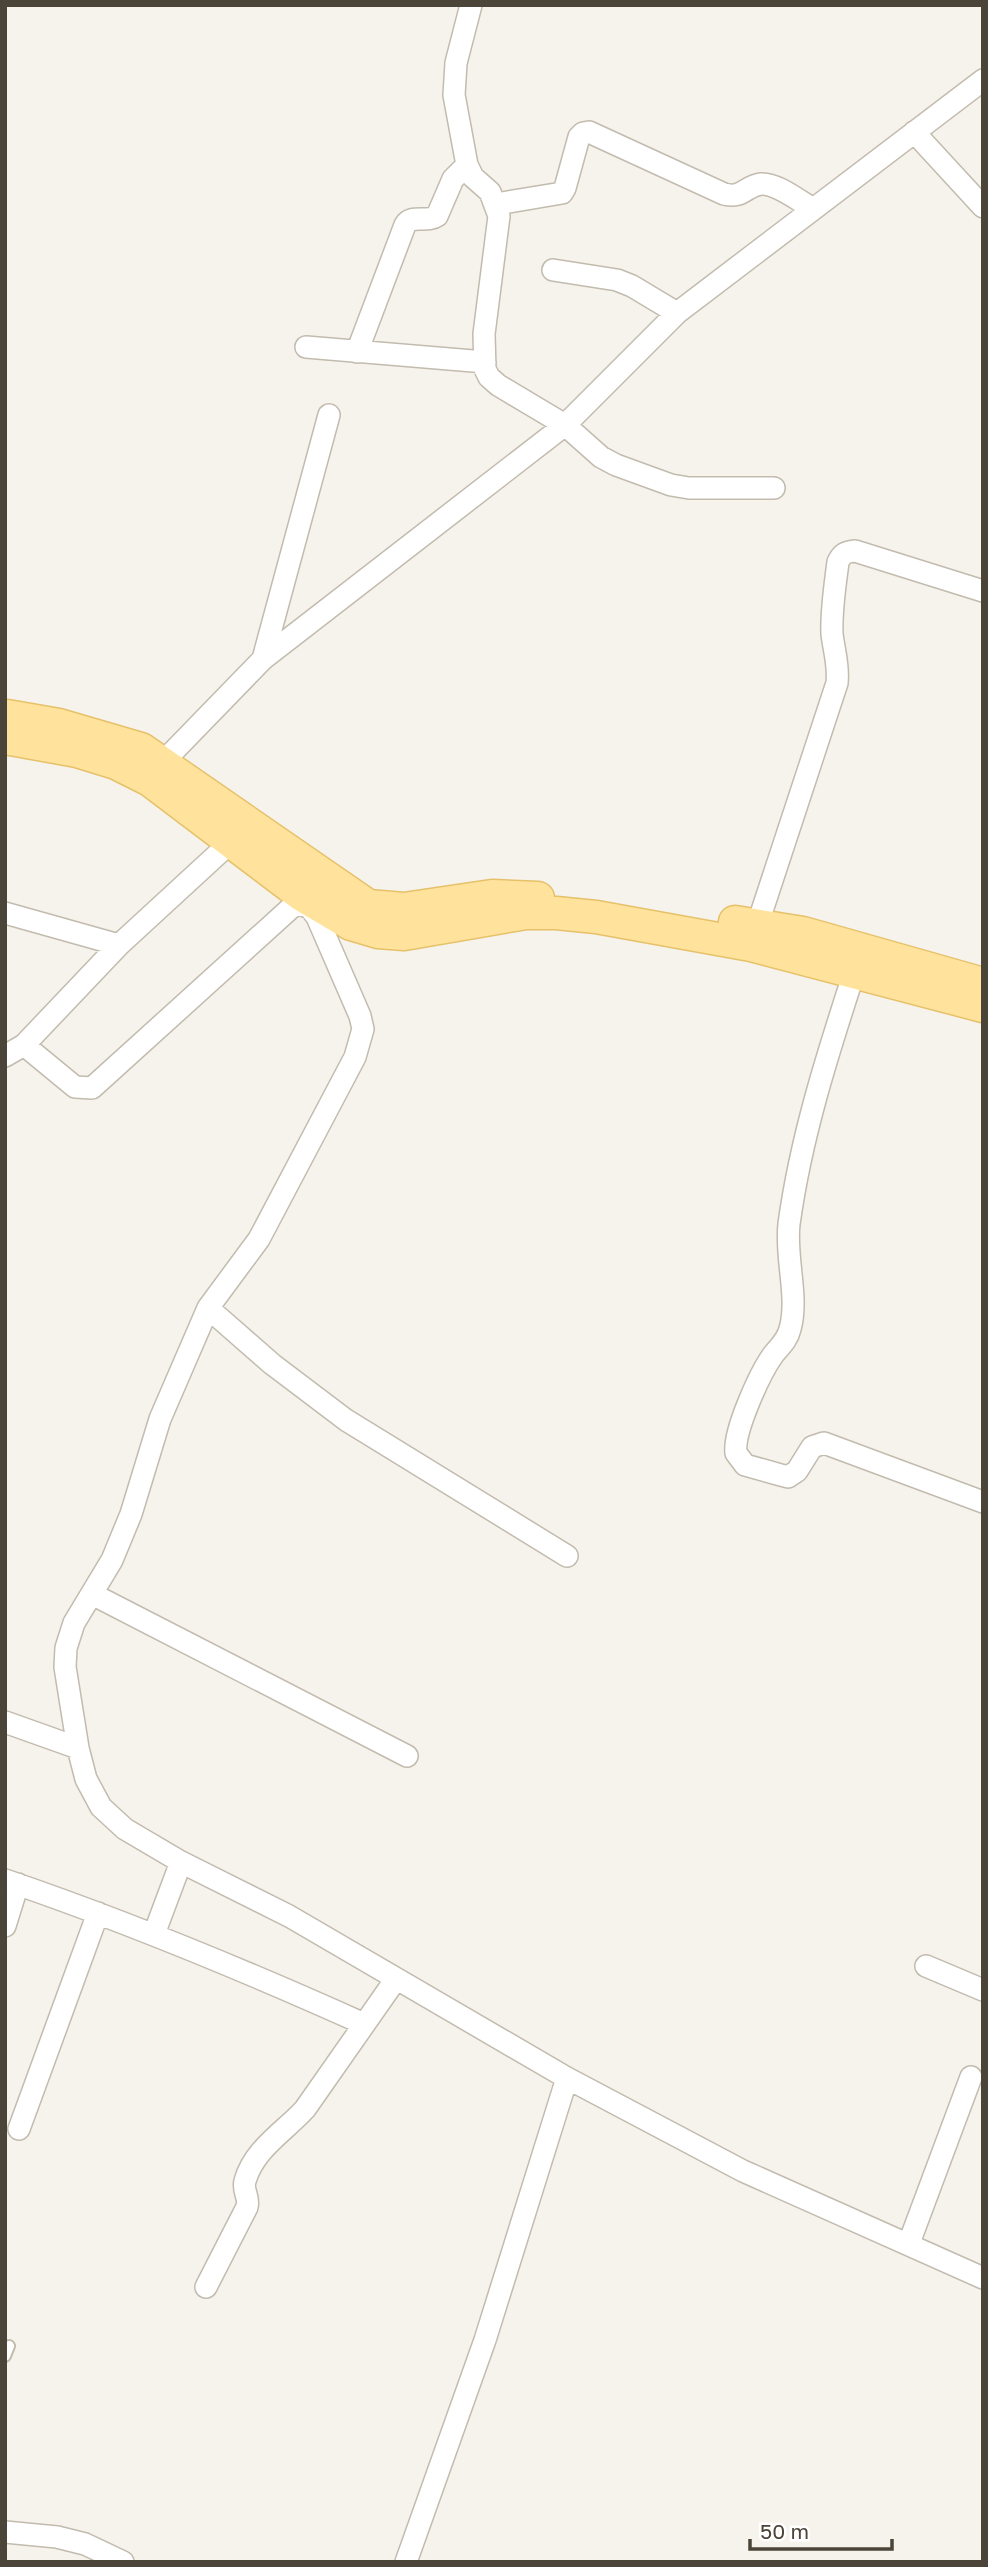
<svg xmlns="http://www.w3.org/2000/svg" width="988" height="2567" viewBox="0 0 988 2567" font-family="'Golos Text',sans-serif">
  <rect width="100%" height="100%" fill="#f6f3ec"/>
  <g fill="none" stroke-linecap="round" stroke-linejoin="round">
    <defs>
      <path id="service" d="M5,2356L9,2346"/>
      <path id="minor" d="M471,5L456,63L454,95L467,165L473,177L490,192L499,216L484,334L485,369L489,377L498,385L565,425L601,457L616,465L671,485L689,488H774
        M914,132L983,207
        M496,204L562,193L565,188L579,137L583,133L589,132L724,194C743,199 745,186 761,184C777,183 799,201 813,209
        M553,270L617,280L632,286L677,313
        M306,347L485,362
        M357,352L405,225C411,214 427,223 437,216L453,179L467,165
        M263,659L329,415
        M162,763L263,659L565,425L677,313L983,80
        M5,913L119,945
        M757,926L837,683C839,665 834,651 832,634C831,610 835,586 838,562C842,554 845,552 855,551L983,591
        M854,973C827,1056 801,1137 789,1224C785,1258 799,1297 790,1329C787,1341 780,1346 773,1355C760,1373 733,1432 736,1453L745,1465L788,1477L797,1471L812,1447L824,1443L983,1502
        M24,1045L75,1087L92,1088L293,906L300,904L310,908L317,917L360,1016L363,1029L355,1057L259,1239L208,1308L160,1419L131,1514L112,1560L74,1623L66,1648L65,1667L78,1748L86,1779L101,1807L125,1829L181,1862L289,1916L567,2078L743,2171L983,2278
        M5,1056L24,1045L119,945L231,842
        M208,1308L272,1364L346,1420L567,1556
        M92,1594L407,1756
        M5,1722L78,1748
        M5,1880C128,1922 246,1971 364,2024
        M5,1926L18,1884
        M154,1934L181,1862
        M926,1966L983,1990
        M19,2129L98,1913
        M909,2243L971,2077
        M206,2287L247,2207C250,2198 242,2190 245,2181C254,2149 284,2132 305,2109L396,1979
        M5,2532L57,2537L85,2544L123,2562
        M406,2562L485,2340L567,2078"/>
      <path id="primary" d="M7,716L59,725L141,749L368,906L404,909L492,896L538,898
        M5,738L77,751L116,763L150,780L302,895L351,924L378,932L404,934L526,913H556L596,917L751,945L983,1006
        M735,922L803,933L983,984"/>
    </defs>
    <use href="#service" stroke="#c2bbae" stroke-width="14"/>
    <use href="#minor" stroke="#c2bbae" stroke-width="24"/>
    <use href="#primary" stroke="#e6c16a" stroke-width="35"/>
    <use href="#service" stroke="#fff" stroke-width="10"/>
    <use href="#minor" stroke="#fff" stroke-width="21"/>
    <use href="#primary" stroke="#ffe39c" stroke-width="32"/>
  </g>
  <rect width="988" height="2567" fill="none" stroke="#4b4439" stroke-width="14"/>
  <path d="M750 2539v10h142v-10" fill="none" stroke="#4b4439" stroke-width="3.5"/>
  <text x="760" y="2539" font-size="21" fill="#4b4439" stroke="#ffffff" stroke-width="5" paint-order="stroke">50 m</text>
</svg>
